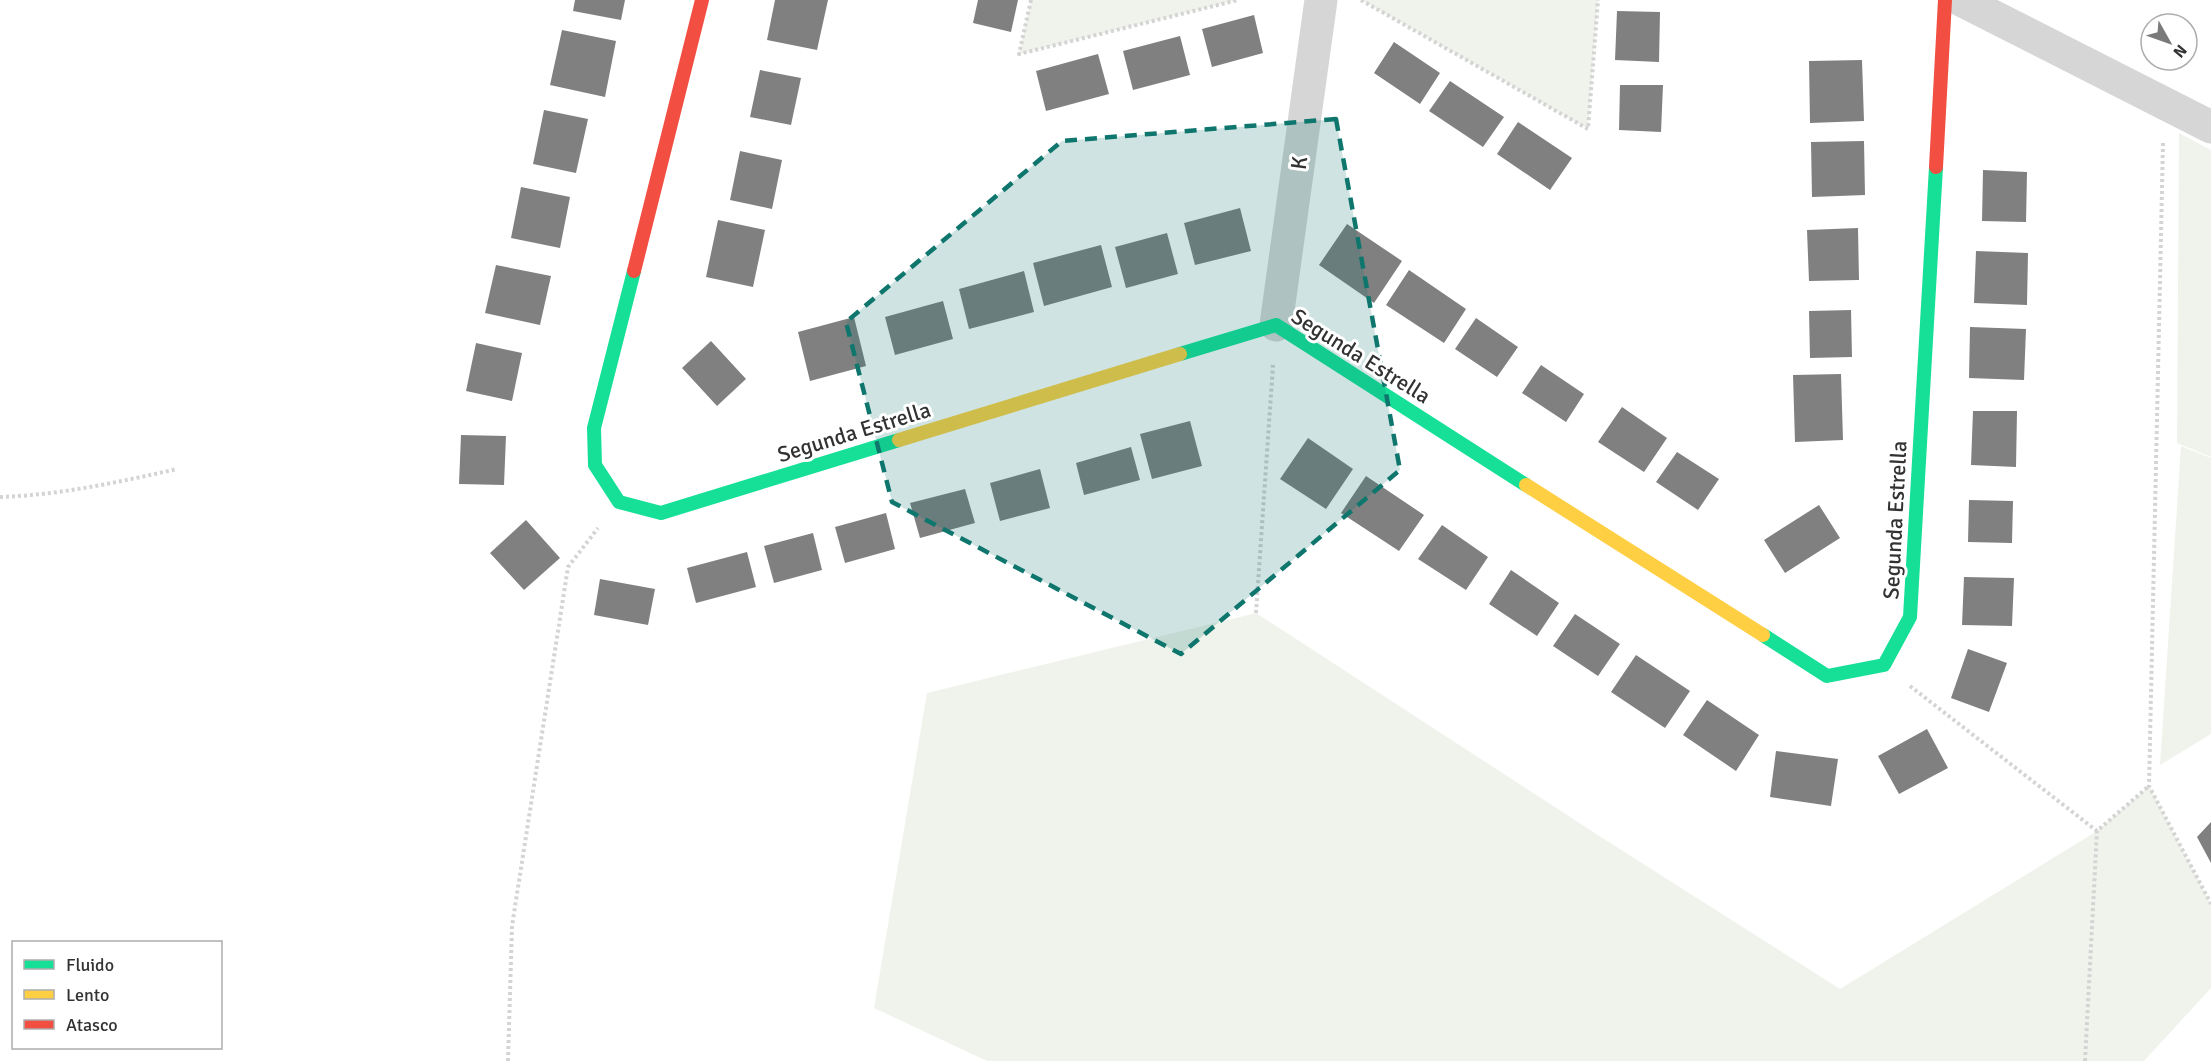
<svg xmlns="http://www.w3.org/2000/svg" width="2211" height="1061" viewBox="0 0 2211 1061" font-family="Signika,sans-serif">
  <rect width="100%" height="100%" fill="#fff"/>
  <path fill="#f0f3ec" d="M1031,0H1238L1019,54Z
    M1361,0H1598L1588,129Z
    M2179,133L2211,150V457L2177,443Z
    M2181,446L2211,458V734L2160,765Z
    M1256,613L1604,839L1840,989L2097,831L2149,786L2211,904V988L2144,1061H987L874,1008L927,693Z"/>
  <path fill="#808080" d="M575,0H625L621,20L573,11Z
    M775,0H828L817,50L767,40Z
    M978,0H1018L1011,32L973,23Z
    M1617,11L1660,12L1659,62L1615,60Z
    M1254,15L1263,53L1212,67L1202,29Z
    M562,30L616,41L605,97L550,85Z
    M1180,36L1190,75L1133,90L1123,51Z
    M1394,42L1440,73L1420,104L1374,73Z
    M1098,54L1109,94L1046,111L1036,71Z
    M1862,60L1864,121L1810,123L1809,61Z
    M760,70L801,78L791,125L750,117Z
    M1450,81L1504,117L1483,147L1429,111Z
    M1620,85H1663L1661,132L1619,130Z
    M544,110L588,119L576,173L533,164Z
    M1518,122L1572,158L1550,190L1497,154Z
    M1864,141L1865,195L1812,197L1811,142Z
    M740,151L782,160L772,209L730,200Z
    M1983,170L2027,172L2026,222L1982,221Z
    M521,187L570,197L560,248L511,238Z
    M1240,208L1251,251L1195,265L1184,223Z
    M718,220L765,230L753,287L706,277Z
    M1347,224L1402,261L1374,303L1319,265Z
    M1858,228L1859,280L1809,281L1807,230Z
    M1167,233L1178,274L1126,288L1115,247Z
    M1101,245L1112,287L1044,306L1033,263Z
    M1976,251L2028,253L2027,305L1974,303Z
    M496,265L551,276L540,325L485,313Z
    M1409,270L1466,309L1444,343L1386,305Z
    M1024,271L1034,312L969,329L959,289Z
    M943,301L953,339L895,355L885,317Z
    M1851,310L1852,357L1810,358L1809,311Z
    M854,317L866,366L810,381L798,332Z
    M1476,318L1518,347L1497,377L1455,349Z
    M1970,327L2026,329L2024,380L1969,378Z
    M711,341L746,379L717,406L682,368Z
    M476,343L522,353L512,401L466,391Z
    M1541,365L1584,394L1566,422L1522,393Z
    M1841,374L1843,440L1795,442L1793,375Z
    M1622,407L1667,438L1644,472L1598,442Z
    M1973,411H2017L2016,467L1971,465Z
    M1190,421L1202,466L1152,479L1140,434Z
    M461,435L506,436L504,485L459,484Z
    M1308,438L1353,469L1326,509L1280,479Z
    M1131,447L1140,480L1084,495L1076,463Z
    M1677,452L1719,479L1698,510L1656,482Z
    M1040,469L1050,508L1000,521L990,483Z
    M1366,476L1424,515L1399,551L1341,513Z
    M965,489L975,523L920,538L910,503Z
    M1969,500L2013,501L2012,543L1968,542Z
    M1819,505L1840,538L1785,573L1764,540Z
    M886,513L895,549L845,563L835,527Z
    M526,520L560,558L524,590L490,553Z
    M1442,525L1488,557L1466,590L1418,559Z
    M813,533L822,570L774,583L764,546Z
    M747,552L756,587L696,603L687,568Z
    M1511,570L1559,603L1537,636L1489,604Z
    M1964,577L2014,578L2012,626L1962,625Z
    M600,579L655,589L648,625L594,615Z
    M1575,614L1620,644L1598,676L1553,646Z
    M1968,649L2007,663L1989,712L1951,698Z
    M1636,655L1690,691L1665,728L1611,692Z
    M1707,700L1759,735L1736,771L1683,735Z
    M1927,729L1948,768L1899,794L1878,756Z
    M1776,751L1838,759L1831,806L1770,797Z
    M2211,822V863L2197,837Z"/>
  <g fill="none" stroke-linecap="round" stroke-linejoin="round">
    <path stroke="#d4d4d4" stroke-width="4" stroke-dasharray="3 3" stroke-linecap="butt" d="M1031,0L1019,54L1238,0
      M1361,0L1588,129L1598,0
      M2163,143L2149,786L2211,904
      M0,497C60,495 119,482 177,469
      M1256,613L1273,365
      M1910,686L2097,831L2149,786
      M508,1061L512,926L568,567L598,528
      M2085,1061L2097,831"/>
    <path stroke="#d6d6d6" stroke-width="33" d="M1961,0L2211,127
      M1276,325L1321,0"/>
    <path stroke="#16e098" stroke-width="14" d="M634,271L594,428L595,465L619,502L661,513L899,440
      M1180,354L1276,325L1526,485
      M1763,635L1827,676L1884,665L1910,617L1936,167"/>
    <path stroke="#ffcf43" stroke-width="14" d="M899,440L1180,354
      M1526,485L1763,635"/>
    <path stroke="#f24e42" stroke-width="14" d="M1936,167L1945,0
      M634,271L702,0"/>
  </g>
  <path fill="#0f766e" fill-opacity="0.2" stroke="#0f766e" stroke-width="4.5" stroke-dasharray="12 8" stroke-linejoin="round" d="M1336,119L1400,470L1181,654L892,502L846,322L1062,141Z"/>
  <g text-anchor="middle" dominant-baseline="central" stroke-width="6" stroke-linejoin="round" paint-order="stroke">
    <g font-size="22" fill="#323232" stroke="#fff">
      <text transform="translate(1299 163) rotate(-82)">K</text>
      <text transform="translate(1361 356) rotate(32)">Segunda Estrella</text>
      <text transform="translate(854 432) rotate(-17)">Segunda Estrella</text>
      <text transform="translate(1895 520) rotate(-87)">Segunda Estrella</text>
    </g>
  </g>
  <rect x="12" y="941" width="210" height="108" fill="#ffffff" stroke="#adadad" stroke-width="1.5"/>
  <rect x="24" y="960" width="30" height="9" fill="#16e098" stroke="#adadad" stroke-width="1.5"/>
  <text x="66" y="971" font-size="18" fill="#323232">Fluido</text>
  <rect x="24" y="990" width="30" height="9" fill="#ffcf43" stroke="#adadad" stroke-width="1.5"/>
  <text x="66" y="1001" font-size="18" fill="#323232">Lento</text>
  <rect x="24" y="1020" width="30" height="9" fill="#f24e42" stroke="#adadad" stroke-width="1.5"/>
  <text x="66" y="1031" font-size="18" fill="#323232">Atasco</text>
  <g transform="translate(2169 42) rotate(130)"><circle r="28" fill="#ffffff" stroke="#adadad" stroke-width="1.5"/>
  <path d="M0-4.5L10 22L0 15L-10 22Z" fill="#7a7a7a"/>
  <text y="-9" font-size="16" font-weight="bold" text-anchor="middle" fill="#323232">N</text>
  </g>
</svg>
